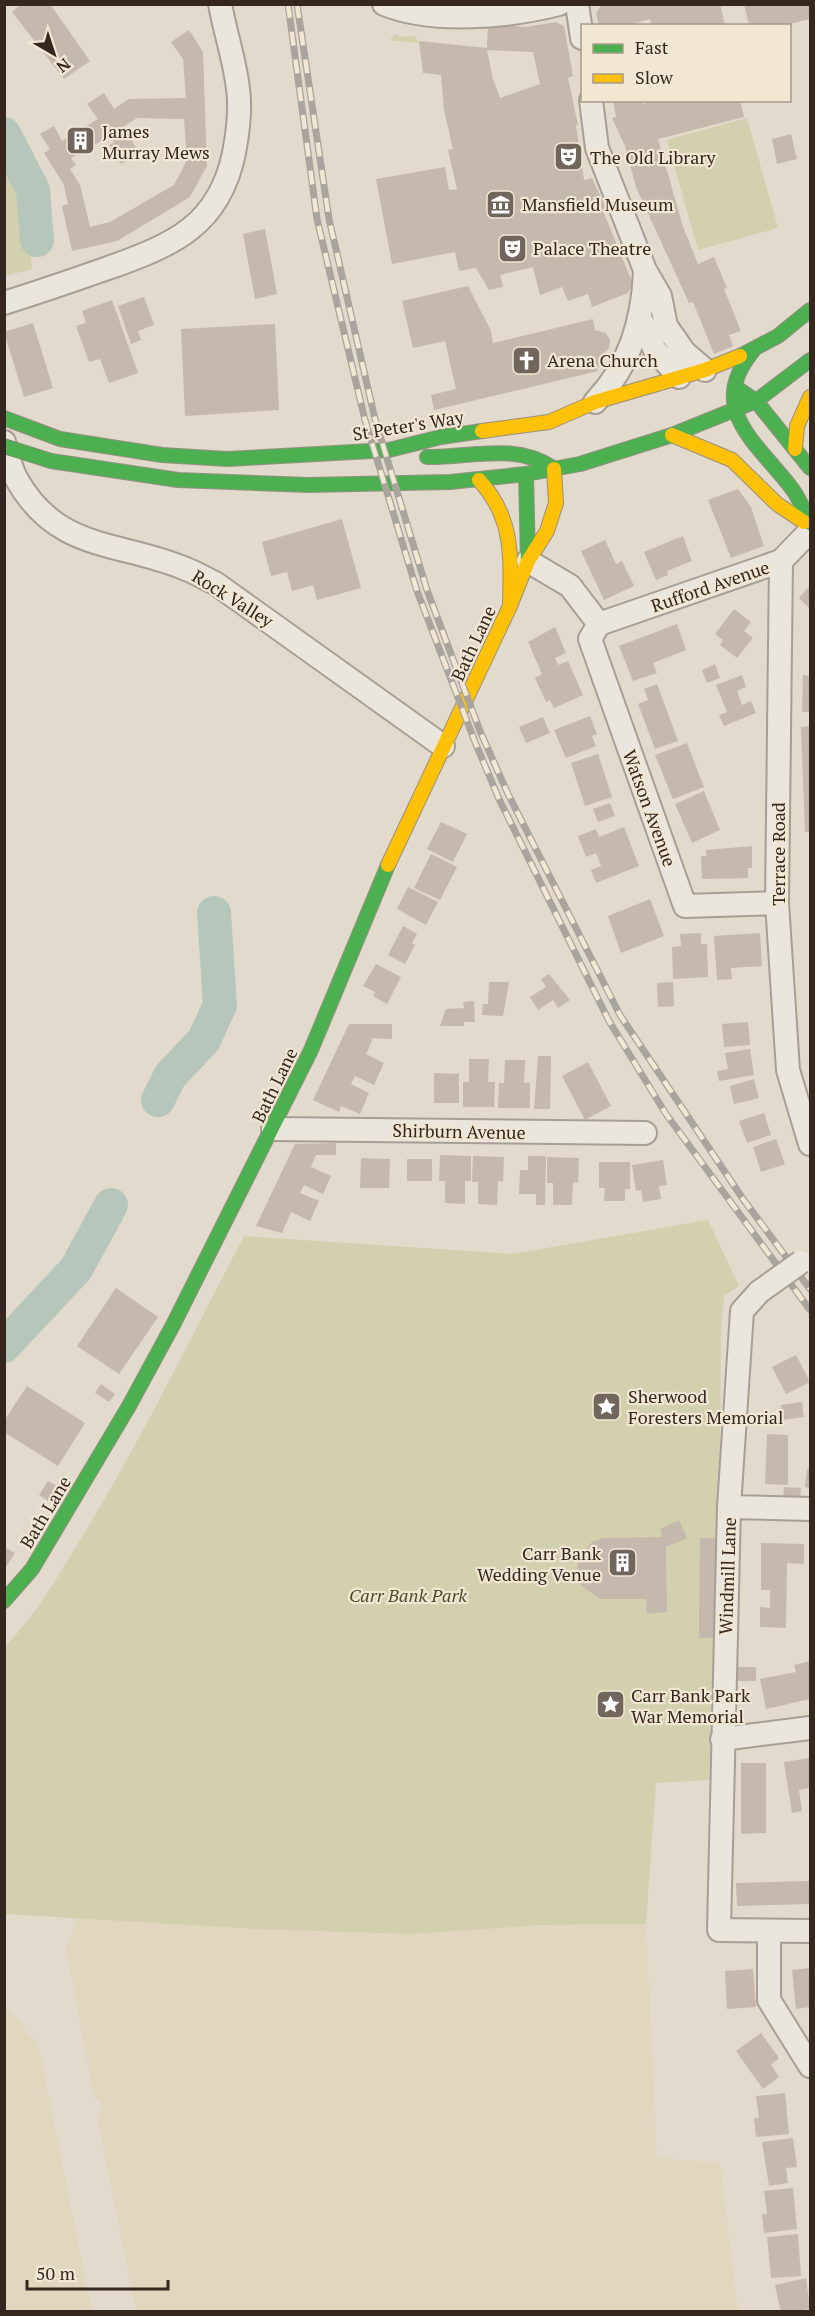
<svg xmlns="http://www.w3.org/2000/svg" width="815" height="2316" viewBox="0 0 815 2316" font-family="'PT Serif',serif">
  <rect width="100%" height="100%" fill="#e2dacc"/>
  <path fill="#e0d7be" d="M78,1918L256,1929L646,1924L657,2158L720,2163L738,2311H136L97,2116L102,2111L100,2101L94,2098L66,1948Z
    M4,2004L38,2045L92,2311H5Z"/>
  <path fill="#d3d0af" d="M395,34L403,37L415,36L419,43L390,40Z
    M747,118L778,228L698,250L667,140Z
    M4,149L29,226L32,269L5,276Z
    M708,1220L739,1286L724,1296L721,1332L719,1638L710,1780L656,1783L646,1924L542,1925L411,1934L256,1929L5,1914L4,1648C38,1612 59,1574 85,1532C143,1437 192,1335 244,1236L512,1254Z"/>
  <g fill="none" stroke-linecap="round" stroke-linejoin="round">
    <path stroke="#b7c6bb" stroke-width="34" d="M4,134L33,190L37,240
      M158,1100L170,1076L204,1040L220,1005L214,913
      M4,1346L76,1269L111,1205"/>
  </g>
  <path fill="#c5b8ad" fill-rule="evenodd" d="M21,4H50L90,61L64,79L12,12Z
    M602,4H720L725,26H652L650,19L624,26H599L596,13Z
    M744,4H810V19L781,26H749Z
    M556,22L564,26L573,76L568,78L578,125H576L584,180L592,178L607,210L603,211L633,284L628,293L592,307L588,294L568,301L562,287L540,295L533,267L500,275L503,287L489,290L476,268L459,271L455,252L392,264L376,179L445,167L449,190L457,189L448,150L453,149L444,110L441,75L423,73L419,41L487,48L488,24L526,27ZM487,50L533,52L540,84L500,98L493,79Z
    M189,30L203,52L207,166L197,184L190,197L117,241L72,251L62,206L68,204L64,185L44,153L50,149L40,134L54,126L62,141L98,119L87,104L104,93L114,109L129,99L186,98L183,59L171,42ZM137,118L184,119L187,160L174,185L110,222L90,227L80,185L70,169L76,165L71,158L110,136L114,143L109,145L121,164L139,153L128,134L123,137L118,130Z
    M613,100H642L643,104L656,100H740L744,117L658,139L683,227L698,264L714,257L727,288L724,289L741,331L729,335L733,346L714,354L693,302L689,303L636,187L625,146L612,118L616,117Z
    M791,134L797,159L777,164L772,139Z
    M265,229L277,294L255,299L243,234Z
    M468,286L491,331L493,343L593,319L595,330L606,333L610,340L609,348L602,355L604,365L596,367L598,371L434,410L431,395L456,389L445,341L413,348L402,301Z
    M144,297L154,325L138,331L141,340L131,344L118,306Z
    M112,300L138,373L109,383L100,359L89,362L76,326L86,323L82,311Z
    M33,323L53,388L24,397L4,332Z
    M275,324L279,410L185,416L181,329Z
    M738,489L751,507L764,546L731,558L708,500Z
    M342,519L361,588L317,600L313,585L292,591L287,572L271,576L262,542Z
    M683,536L692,561L667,571L668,575L656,580L644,552Z
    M605,540L616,564L622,561L634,586L604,600L581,551Z
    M810,586V609L799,598Z
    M734,609L751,622L744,631L753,638L737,658L720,645L723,640L715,634Z
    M677,624L686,650L653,663L657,673L633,681L619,646Z
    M555,627L566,653L555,658L558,665L568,661L583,695L554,708L550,700L546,702L535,678L542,674L528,642Z
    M715,664L720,678L707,683L702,670Z
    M742,675L746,687L737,691L742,705L751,701L756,713L724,726L719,715L727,712L716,685Z
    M803,675L810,676V712H802Z
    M657,684L678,741L655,749L638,704L648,700L644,689Z
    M590,716L597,734L592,736L596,746L566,758L554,730Z
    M543,717L550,733L526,743L519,727Z
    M810,726V832H805L801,727Z
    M687,743L704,787L673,799L655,755Z
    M598,754L612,797L585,806L571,763Z
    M704,791L720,830L692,843L675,804Z
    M610,803L615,816L598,822L593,809Z
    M441,822L467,834L453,862L427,849Z
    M624,827L639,866L596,883L591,870L601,866L596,853L586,857L578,836L596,829L599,837Z
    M752,846V868H748V878L702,879L701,856H706V850Z
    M431,854L457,867L440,900L414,888Z
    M408,887L438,902L426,925L397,909Z
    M650,899L664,936L621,953L608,916Z
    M403,926L417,934L412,943L415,945L405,964L388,955Z
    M701,933V944H707L708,977L673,979L672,947L681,946L680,934Z
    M760,933L762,966L731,968L732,979L717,980L714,936Z
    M376,964L401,977L387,1004L373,996L375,992L363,986Z
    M549,974L570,1000L558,1008L553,1000L538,1010L530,997L546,987L541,979Z
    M489,982H509L503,1016L482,1015L483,1004H488Z
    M673,982L674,1006L658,1007L657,983Z
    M474,1001L475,1022H464V1026H440L446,1009L464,1008L463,1002Z
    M748,1022L750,1045L724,1047L722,1024Z
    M349,1024H392V1039L373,1038L366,1054L384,1063L374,1085L355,1076L351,1084L369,1093L360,1114L341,1106L339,1112L313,1100Z
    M750,1049L754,1075L719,1081L717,1071L728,1069L725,1053Z
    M538,1056H551L550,1109H534Z
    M469,1059H489L488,1082H495L494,1107H463V1082H469Z
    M505,1060H525L524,1083L530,1082V1108H498L499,1083H504Z
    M588,1062L611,1106L585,1120L562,1076Z
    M434,1073L459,1074V1103H434Z
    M754,1079L759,1098L734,1104L730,1086Z
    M764,1113L771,1135L747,1143L739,1121Z
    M776,1139L785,1164L761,1172L753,1147Z
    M336,1143V1155H316L311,1167L331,1176L323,1194L304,1185L300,1193L319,1201L310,1221L291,1212L282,1233L256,1226L295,1144Z
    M440,1155L471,1156V1181H465V1204L445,1203V1181H439Z
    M473,1156L504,1157L503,1182L498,1181L497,1205L478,1204V1182H472Z
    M528,1156H546L545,1205H536V1194H519L520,1170H528Z
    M547,1157L579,1158L578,1183L573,1182L572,1205H553V1183H547Z
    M361,1158L390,1159L389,1188H360Z
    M407,1159H432V1181H407Z
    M663,1160L667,1185L659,1186L661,1199L643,1202L641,1190L636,1191L632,1165Z
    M599,1162H630V1189H625V1201H604L605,1188H599Z
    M116,1288L158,1317L119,1374L77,1346Z
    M796,1355L810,1382L786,1394L772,1367Z
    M101,1384L115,1394L109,1402L95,1393Z
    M27,1386L85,1423L58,1466L4,1432V1421Z
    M802,1402L804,1417L783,1420L781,1405Z
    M767,1434L788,1435V1485L765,1484Z
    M807,1469H810V1488L805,1487Z
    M48,1481L57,1486L48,1501L39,1495Z
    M784,1487L801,1488L800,1499L783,1498Z
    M679,1520L687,1538L666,1547L667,1612L647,1614L646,1599H600L583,1587L577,1579L578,1558L592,1542L603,1538L662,1537L660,1529Z
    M700,1538H720L719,1638H699Z
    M761,1543L804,1544V1564L787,1563L786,1628L760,1627V1607L770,1608V1590H761Z
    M6,1548L15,1553L6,1567L4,1566Z
    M810,1661V1699L766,1709L760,1679L796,1672L794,1665Z
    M733,1667H756V1681H733Z
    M810,1758V1788L799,1790L802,1811L792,1813L784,1762Z
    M741,1763H766V1833L741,1834Z
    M810,1881V1904L737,1906L736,1883Z
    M810,1968V2007L796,2009L792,1970Z
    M753,1969L756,2007L727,2009L725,1971Z
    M761,2033L779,2058L771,2065L779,2077L763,2089L736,2051Z
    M785,2093L789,2134L756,2137L754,2118H759L756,2096Z
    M793,2138L797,2167L786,2168L788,2183L769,2186L762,2142Z
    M793,2188L797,2229L764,2233L762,2214H767L764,2191Z
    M798,2234L801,2276L771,2278L767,2237Z
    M806,2278L810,2308L801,2312H781L775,2285Z"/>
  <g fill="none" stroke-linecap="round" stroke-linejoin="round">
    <defs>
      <path id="street" d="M384,4C433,24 508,17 559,4
        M577,4L582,38
        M591,100L597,148L645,270L660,296L666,326L685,353L705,370
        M4,303C39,292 74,280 108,268C173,245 219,226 234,153C238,132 241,110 238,89C235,61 225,32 220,4
        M641,320L655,350L679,377
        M595,402C630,365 643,321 645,271
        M4,442C8,454 10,467 16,478C56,551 116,541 181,567C193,571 204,578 215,583L443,746
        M528,561L570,586L599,624
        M781,561L777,903L788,1070L810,1144
        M599,624L590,639L685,906L777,903
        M599,624L781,561L810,531
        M273,1129L645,1133
        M759,1292L742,1311L729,1507L719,1930L810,1931
        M729,1507L810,1509
        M722,1739L810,1728
        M769,1931V2000L810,2066"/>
      <path id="fast" d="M753,351C706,408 755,441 790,486C799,497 804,510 810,523
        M740,356L778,336L810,310
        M740,390L756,401L810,468
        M4,418L60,439L162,455L227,459L389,450L441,437L482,431
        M427,457C470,458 514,442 553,468
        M51,461L178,480L309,485L450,482L526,474L580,464L672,435L756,401L810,360
        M526,474L528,561
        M4,1601L32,1569L129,1406L173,1325L311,1050L388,865"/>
      <path id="slow" d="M482,431L549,422L595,402L705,370L740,356
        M672,435L732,460L777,504L804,522
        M795,449L797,426L810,397
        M479,480C514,518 511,557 510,606
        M388,865L510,606L528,561L547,531L556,503L554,469"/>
    </defs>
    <use href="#street" stroke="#a79f96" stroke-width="26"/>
    <use href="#fast" stroke="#978f85" stroke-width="16"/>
    <use href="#slow" stroke="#978f85" stroke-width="16"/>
    <use href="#street" stroke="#eae5dd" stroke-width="22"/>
    <use href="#fast" stroke="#4caf50" stroke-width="14"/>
    <use href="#slow" stroke="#ffc107" stroke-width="14"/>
    <defs>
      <path id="rail" d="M288,4L317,219L365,420L417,591L475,742L499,799L609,1021L666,1114L810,1310
        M297,4L329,219L375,419L427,590L480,731L508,794L620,1015L743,1199L810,1289"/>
    </defs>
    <use href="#rail" stroke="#a9a49e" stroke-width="7"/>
    <use href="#rail" stroke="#f2e7d3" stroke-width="4.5" stroke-dasharray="14" stroke-linecap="butt"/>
    <defs>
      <path id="street-bridge" d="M759,1292L801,1262"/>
      <path id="fast-bridge" d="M4,446L51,461"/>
    </defs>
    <use href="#street-bridge" stroke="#a79f96" stroke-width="26" stroke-linecap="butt"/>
    <use href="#fast-bridge" stroke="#8c857c" stroke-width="16" stroke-linecap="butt"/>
    <use href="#street-bridge" stroke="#eae5dd" stroke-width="22"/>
    <use href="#fast-bridge" stroke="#4caf50" stroke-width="14"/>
  </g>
  <defs>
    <symbol id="building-square" viewBox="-11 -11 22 22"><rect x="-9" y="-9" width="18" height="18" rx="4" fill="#71665c" stroke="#f2e7d3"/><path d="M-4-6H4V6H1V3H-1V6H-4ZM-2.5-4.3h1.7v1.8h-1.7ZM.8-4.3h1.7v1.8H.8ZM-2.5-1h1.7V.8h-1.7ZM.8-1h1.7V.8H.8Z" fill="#fff"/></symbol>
    <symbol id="theatre-square" viewBox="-11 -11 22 22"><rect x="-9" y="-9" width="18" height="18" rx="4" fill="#71665c" stroke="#f2e7d3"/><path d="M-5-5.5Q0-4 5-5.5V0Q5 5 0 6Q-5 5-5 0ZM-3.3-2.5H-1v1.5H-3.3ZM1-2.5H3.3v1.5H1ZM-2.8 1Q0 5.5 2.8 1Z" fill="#fff"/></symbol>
    <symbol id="museum-square" viewBox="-11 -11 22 22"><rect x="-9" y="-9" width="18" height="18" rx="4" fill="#71665c" stroke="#f2e7d3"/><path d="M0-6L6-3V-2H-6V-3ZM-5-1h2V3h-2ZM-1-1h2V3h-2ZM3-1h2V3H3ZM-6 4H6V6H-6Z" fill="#fff"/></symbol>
    <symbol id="church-square" viewBox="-11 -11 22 22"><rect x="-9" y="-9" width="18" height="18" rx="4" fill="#71665c" stroke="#f2e7d3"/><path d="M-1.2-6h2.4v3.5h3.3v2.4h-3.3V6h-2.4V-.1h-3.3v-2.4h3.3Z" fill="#fff"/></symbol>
    <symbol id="sight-square" viewBox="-11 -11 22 22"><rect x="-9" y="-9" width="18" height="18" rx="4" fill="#71665c" stroke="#f2e7d3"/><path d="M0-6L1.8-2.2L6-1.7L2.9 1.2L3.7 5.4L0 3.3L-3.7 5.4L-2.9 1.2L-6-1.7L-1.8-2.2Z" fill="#fff"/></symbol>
  </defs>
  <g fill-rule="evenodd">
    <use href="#building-square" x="64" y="124" width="33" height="33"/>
    <use href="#theatre-square" x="552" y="140" width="33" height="33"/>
    <use href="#museum-square" x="484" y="188" width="33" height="33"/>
    <use href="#theatre-square" x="496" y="232" width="33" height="33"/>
    <use href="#church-square" x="510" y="344" width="33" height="33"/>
    <use href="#sight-square" x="590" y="1390" width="33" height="33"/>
    <use href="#building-square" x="606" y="1546" width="33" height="33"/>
    <use href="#sight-square" x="594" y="1688" width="33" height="33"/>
  </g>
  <g text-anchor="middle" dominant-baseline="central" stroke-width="4.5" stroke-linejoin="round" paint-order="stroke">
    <g font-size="18" fill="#34271f" stroke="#f2e7d3" text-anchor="start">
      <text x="102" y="131">James<tspan x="102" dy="21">Murray Mews</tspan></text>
      <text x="590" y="157">The Old Library</text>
      <text x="522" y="204">Mansfield Museum</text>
      <text x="533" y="248">Palace Theatre</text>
      <text x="547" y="360">Arena Church</text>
      <text x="628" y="1396">Sherwood<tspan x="628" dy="21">Foresters Memorial</tspan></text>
      <text x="601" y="1553" text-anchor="end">Carr Bank<tspan x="601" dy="21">Wedding Venue</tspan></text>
      <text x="631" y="1695">Carr Bank Park<tspan x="631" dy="21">War Memorial</tspan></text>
    </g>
    <g font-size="18" fill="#34271f" stroke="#f2e7d3">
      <text transform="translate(408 425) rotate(-9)">St Peter's Way</text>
      <text transform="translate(710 586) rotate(-19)">Rufford Avenue</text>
      <text transform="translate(233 598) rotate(32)">Rock Valley</text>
      <text transform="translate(473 643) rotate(-65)">Bath Lane</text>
      <text transform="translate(650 808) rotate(70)">Watson Avenue</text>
      <text transform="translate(778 854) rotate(-90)">Terrace Road</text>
      <text transform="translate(274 1085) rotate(-64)">Bath Lane</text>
      <text transform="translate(459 1131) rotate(1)">Shirburn Avenue</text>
      <text transform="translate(45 1512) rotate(-59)">Bath Lane</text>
      <text transform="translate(727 1576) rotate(-88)">Windmill Lane</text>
    </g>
    <g font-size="18" font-style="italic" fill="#484f27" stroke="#f2e7d3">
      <text x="408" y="1595">Carr Bank Park</text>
    </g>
  </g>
  <rect width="815" height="2316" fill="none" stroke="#34271f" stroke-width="12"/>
  <rect x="581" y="24" width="210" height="78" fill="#f2e7d3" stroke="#a69a8b" stroke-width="1.5"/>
  <rect x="593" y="44" width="30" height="9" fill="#4caf50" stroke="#a69a8b" stroke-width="1.5"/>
  <text x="635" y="54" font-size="18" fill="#34271f">Fast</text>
  <rect x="593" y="74" width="30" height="9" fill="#ffc107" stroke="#a69a8b" stroke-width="1.5"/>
  <text x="635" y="84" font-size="18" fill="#34271f">Slow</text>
  <g transform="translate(54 54) rotate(141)" stroke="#f2e7d3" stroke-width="4.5" paint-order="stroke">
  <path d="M0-4.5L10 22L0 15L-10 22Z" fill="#34271f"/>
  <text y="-9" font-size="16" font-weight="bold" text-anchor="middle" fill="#34271f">N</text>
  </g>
  <path d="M27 2280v9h141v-9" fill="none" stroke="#34271f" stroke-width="3"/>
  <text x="36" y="2280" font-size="18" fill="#34271f" stroke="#f2e7d3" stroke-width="4.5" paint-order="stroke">50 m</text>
</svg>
